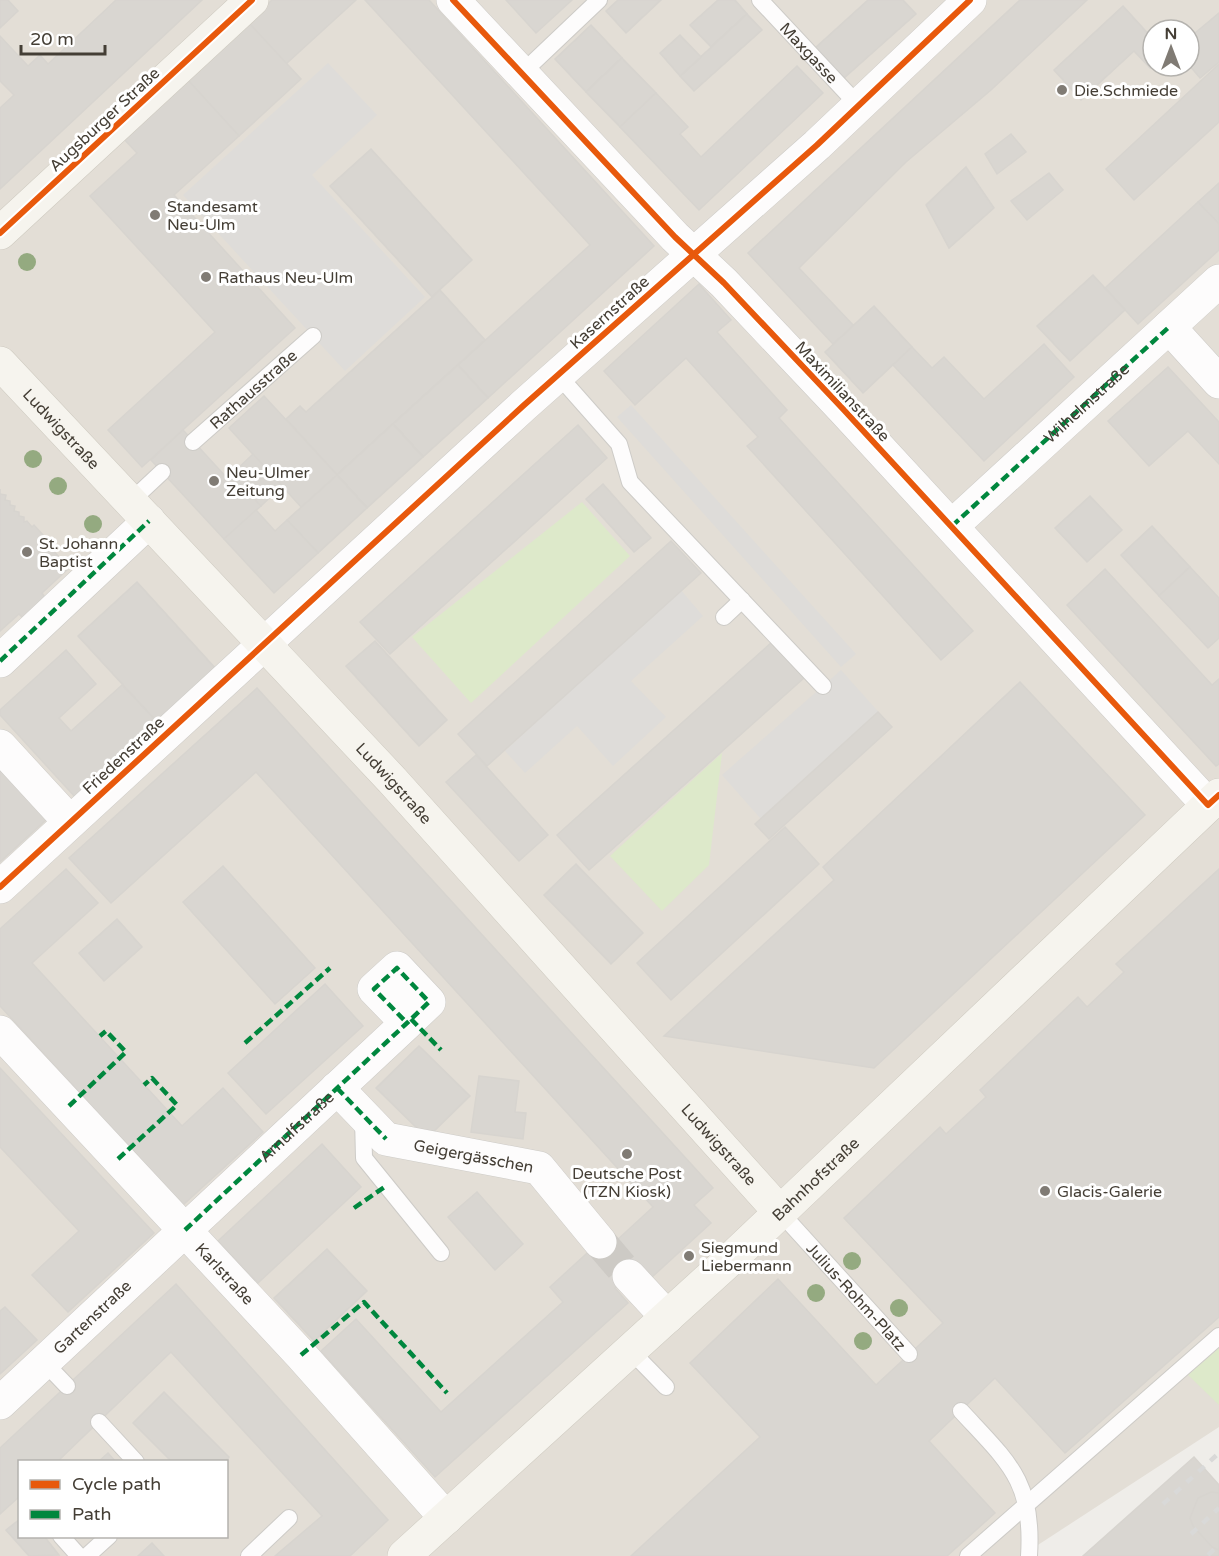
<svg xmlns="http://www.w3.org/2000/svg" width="1219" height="1556" viewBox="0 0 1219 1556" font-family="'Varela Round',sans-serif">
<rect width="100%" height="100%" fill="#efede9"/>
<path fill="#e3ded6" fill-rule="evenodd" d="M0 0H1219V1427L1021 1556H0ZM1153 30H1189V66H1153ZM20 1462H226V1536H20Z"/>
<g fill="#dde9ca">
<polygon points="582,502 630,556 471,703 412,637"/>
<polygon points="722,753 709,865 662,911 610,856"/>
<polygon points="1219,1348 1219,1405 1188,1375"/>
</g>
<g fill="#dedcd9">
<polygon points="328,63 377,115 312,175 425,297 345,371 183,195"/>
<polygon points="631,405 856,654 841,667 617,417"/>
<polygon points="680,589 703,616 631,681 666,717 613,766 577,726 525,773 505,751"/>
<polygon points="841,670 892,727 769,839 768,827 722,775"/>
</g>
<g fill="#d9d6d1" stroke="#d7d4cf" stroke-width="1.5">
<polygon points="0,0 8,0 18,11 0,28"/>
<polygon points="116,0 202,0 0,189 0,108 14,95 0,81 0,36 28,66 40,55 48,64"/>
<polygon points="272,0 356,0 286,64 248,22"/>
<polygon points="365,0 429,0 654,246 488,398 458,365 590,245"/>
<polygon points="506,0 572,0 536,33"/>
<polygon points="618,0 661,0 626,33 606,11"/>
<polygon points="718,0 735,0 747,14 711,47 690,25"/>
<polygon points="868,0 903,0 916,14 843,79 815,48"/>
<polygon points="1020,0 1087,0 991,90 906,162 799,268 854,326 833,344 748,253"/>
<polygon points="1123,6 1153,39 1153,65 1150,68 1134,51 1081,100 1054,70"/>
<polygon points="1219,13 1219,62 1200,78 1189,65 1189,38"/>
<polygon points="747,14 762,30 694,91 680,76"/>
<polygon points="248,22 301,79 239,136 186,78"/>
<polygon points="591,25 622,58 586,92 555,59"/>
<polygon points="680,35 701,57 680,76 660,53"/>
<polygon points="622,58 656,93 620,127 586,92"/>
<polygon points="1219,64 1219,122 1134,200 1106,169"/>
<polygon points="797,66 823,93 699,210 620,127 656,93 688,127 680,134 701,157"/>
<polygon points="186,78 239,136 174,195 295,328 142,467 108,430 215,332 90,196 137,153 122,137"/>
<polygon points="1011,134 1026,152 997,174 985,154"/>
<polygon points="371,149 472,260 432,297 330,186"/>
<polygon points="966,167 994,208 949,248 926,205"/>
<polygon points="1049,173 1063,190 1027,220 1011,201"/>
<polygon points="1219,183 1219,224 1198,202"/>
<polygon points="1198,202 1219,224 1219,250 1138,324 1105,288"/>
<polygon points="1093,275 1125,310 1070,361 1037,326"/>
<polygon points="699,284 731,320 717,332 787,410 779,418 973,631 941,660 747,446 758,437 686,358 635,405 604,371"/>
<polygon points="440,290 485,340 337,475 286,419 300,406 306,412"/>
<polygon points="874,306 912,347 863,393 825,352"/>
<polygon points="1044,344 1074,377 984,461 893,365 912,347 932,368 944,357 984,399"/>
<polygon points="458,365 488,398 423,457 393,424"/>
<polygon points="1168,367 1219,422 1219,464 1188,431 1149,466 1108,421"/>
<polygon points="264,396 337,475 302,508 229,428"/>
<polygon points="393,424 423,457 367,508 337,475"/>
<polygon points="578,425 607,458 390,654 360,622"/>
<polygon points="183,430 227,478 232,474 261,506 224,539 151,460"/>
<polygon points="253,454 282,486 261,506 232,474"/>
<polygon points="337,475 367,508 318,553 287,520"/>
<polygon points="603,484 651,538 634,552 586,499"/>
<polygon points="0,489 0,494 6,495 5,500 10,501 10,505 15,506 14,511 19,512 19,516 24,517 24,522 27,521 32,527 34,525 43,535 41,537 69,568 42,593 48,602 26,621 19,614 0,631"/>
<polygon points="1090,496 1122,530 1087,562 1055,528"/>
<polygon points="256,510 275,531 287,520 318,553 274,593 224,539"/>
<polygon points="1152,526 1190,567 1159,596 1121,555"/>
<polygon points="671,541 701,573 487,766 458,734"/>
<polygon points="1190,567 1219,598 1219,638 1208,648 1159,596"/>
<polygon points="1105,569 1212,685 1219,679 1219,764 1216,766 1067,605"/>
<polygon points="137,582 217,670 158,723 78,636"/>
<polygon points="375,641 447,720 419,746 346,666"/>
<polygon points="772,642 804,678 589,870 557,835"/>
<polygon points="66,650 96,684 59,718 71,731 122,685 158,723 76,798 0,715 0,710"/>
<polygon points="1020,682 1145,815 874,1068 664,1036 834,880 823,867"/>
<polygon points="257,688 713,1188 694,1205 711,1223 651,1278 640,1265 615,1288 628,1303 435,1477 321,1351 356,1319 441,1412 563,1302 550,1287 609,1233 616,1241 653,1207 256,772 111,903 69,858"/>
<polygon points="878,712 892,727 769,839 755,824"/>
<polygon points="476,755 548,835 519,861 446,782"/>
<polygon points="0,767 47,819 0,862"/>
<polygon points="785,827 819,864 671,1000 637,963"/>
<polygon points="576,864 643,933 611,964 544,895"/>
<polygon points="223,866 315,968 275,1004 183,902"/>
<polygon points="66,869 98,903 32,963 182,1126 223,1088 263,1132 183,1205 0,1006 0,929"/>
<polygon points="1219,869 1219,1317 1065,1453 995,1378 929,1441 995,1513 947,1556 631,1556 760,1437 690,1363 778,1279 876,1385 943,1323 844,1218 940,1127 946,1134 986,1097 980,1090 1078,997 1087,1007 1124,972 1116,964"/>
<polygon points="117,919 142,947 104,981 79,953"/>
<polygon points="325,984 363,1026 266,1114 228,1073"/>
<polygon points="419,1046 470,1096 427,1138 376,1088"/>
<polygon points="0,1068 154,1233 68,1312 32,1275 79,1231 0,1147"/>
<polygon points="479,1076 519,1081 515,1112 526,1113 523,1139 471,1132"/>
<polygon points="322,1144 361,1187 258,1283 218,1241"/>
<polygon points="477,1192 523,1244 495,1270 448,1217"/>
<polygon points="327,1249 367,1291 314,1341 274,1298"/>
<polygon points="176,1284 388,1520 350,1556 275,1556 322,1516 171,1352 57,1462 20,1462 20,1496 0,1514 0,1448"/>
<polygon points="5,1307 37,1340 0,1374 0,1311"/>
<polygon points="164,1392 229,1457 225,1462 172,1462 133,1423"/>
<polygon points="108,1453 116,1462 98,1462"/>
<polygon points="1194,1457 1219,1485 1219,1556 1083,1556"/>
<polygon points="1211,1492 1219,1493 1219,1550 1212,1547 1193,1526 1190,1518 1198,1498"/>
<polygon points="20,1519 20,1536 44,1536 59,1555 29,1556 6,1530"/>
<polygon points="152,1543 164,1556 138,1556"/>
</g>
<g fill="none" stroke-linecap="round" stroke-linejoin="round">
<polyline stroke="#cdcac5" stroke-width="33" stroke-dasharray="33 16" stroke-linecap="butt" points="600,1242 629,1276"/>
<defs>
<g id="lane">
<path id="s1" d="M760 0 859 106"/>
<polyline points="521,74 599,0"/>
<polyline points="558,375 619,444 630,482 823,686"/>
<path id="s2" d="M193 442 313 336"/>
<polyline points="131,501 162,472"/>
<polyline points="724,617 742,600"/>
<polyline points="363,1118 364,1158 441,1253"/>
<path id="s3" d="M780 1212 909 1354"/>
<polyline points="631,1351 666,1387"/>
<polyline points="44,1362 67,1386"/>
<path d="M961 1411C1008 1462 1034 1481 1029 1556"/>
<polyline points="99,1422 136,1462"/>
<polyline points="61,1536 79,1556"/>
<polyline points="87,1556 109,1536"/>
<polyline points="249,1556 289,1518"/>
<polyline points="968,1556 1219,1336"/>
</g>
<g id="street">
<polyline points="453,0 675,237 724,283 843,409 1208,805"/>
<polyline points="1169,327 1219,382"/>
<path id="s4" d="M952 526 1219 281"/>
<polyline points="0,661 149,521"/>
<polyline points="0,746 70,822"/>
<polyline points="0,887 523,406 817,145 970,0"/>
<path id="s5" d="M0 1032 301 1355 446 1518"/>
<path id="s6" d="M337 1088 386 1139 539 1168 600 1242"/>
<polyline points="629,1276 667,1317"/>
<path id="s7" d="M0 1403C135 1276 271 1150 407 1023L429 1002 397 968 374 989 407 1023"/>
</g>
<g id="secondary">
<polyline points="0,233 252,0"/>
<path id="s8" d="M0 363 392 780 780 1212"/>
<path id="s9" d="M404 1556 734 1256 1219 795"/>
</g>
</defs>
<use href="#lane" stroke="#cdcbc7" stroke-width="18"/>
<use href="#street" stroke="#cdcbc7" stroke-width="34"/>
<use href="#secondary" stroke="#cecac0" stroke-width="34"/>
<use href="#lane" stroke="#fdfcfc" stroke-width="16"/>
<use href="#street" stroke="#fdfcfc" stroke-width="33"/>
<use href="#secondary" stroke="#f6f4ee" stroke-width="33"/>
<g stroke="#d9d9d8" stroke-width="4.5" stroke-dasharray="8 8" stroke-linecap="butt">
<polyline points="1163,1504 1219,1453"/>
<polyline points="1191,1534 1219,1508"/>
<polyline points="1208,1555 1219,1545"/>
</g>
<g stroke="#00873e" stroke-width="4.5" stroke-dasharray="9 4.5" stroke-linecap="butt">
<polyline points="952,526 1169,327"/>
<polyline points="0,661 149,521"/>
<polyline points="411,1019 441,1050"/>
<polyline points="245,1043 330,968"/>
<polyline points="337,1088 386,1139"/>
<polyline points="69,1106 126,1052 106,1031 100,1036"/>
<polyline points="118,1159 177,1105 152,1078 144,1085"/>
<polyline points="354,1208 386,1186"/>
<path id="s10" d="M185 1230 407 1023 429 1002 397 968 374 989 407 1023"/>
<polyline points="301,1355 364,1302 447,1393"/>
</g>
<defs>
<g id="cycleway">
<polyline points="453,0 675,237 724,283 843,409 1208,805 1219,795"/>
<polyline points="0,233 252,0"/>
<polyline points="0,887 523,406 817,145 970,0"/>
</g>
</defs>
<use href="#cycleway" stroke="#fff" stroke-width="10"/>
<use href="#cycleway" stroke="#e8590c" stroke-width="6"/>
</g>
<g fill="#94aa80">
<circle cx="27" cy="262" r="9"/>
<circle cx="33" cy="459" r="9"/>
<circle cx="58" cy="486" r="9"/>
<circle cx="93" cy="524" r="9"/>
<circle cx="852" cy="1261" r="9"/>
<circle cx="816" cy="1293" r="9"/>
<circle cx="899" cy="1308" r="9"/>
<circle cx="863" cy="1341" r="9"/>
</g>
<g fill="#807b74" stroke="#fff" stroke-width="2">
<circle cx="1062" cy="90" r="6"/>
<circle cx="155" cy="215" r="6"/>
<circle cx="206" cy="277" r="6"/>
<circle cx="214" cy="481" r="6"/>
<circle cx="27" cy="552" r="6"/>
<circle cx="627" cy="1154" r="6"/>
<circle cx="1045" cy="1191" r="6"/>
<circle cx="689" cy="1256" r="6"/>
</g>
<g text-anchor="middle" stroke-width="6" stroke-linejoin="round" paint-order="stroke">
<g font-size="16" fill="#443e35" stroke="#fff">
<text dy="6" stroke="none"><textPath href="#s1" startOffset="72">Maxgasse</textPath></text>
<text transform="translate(104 119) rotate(-43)" y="6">Augsburger Straße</text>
<text transform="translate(609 312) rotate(-42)" y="6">Kasernstraße</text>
<text dy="6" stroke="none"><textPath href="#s2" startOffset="80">Rathausstraße</textPath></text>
<text transform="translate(843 391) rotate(47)" y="6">Maximilianstraße</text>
<text dy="6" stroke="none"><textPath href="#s4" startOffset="182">Wilhelmstraße</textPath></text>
<text dy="6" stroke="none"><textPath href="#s8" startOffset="90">Ludwigstraße</textPath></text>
<text transform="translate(123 755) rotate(-43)" y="6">Friedenstraße</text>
<text dy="6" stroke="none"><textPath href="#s8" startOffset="576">Ludwigstraße</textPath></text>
<text dy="6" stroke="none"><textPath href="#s10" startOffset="152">Arnulfstraße</textPath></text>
<text dy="6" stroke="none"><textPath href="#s8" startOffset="1062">Ludwigstraße</textPath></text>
<text dy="6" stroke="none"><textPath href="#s6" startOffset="160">Geigergässchen</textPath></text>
<text dy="6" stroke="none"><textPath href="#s9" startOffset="558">Bahnhofstraße</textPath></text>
<text dy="6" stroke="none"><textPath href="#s5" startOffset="330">Karlstraße</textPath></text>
<text dy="6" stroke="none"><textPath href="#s3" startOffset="114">Julius-Rohm-Platz</textPath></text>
<text dy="6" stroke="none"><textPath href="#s7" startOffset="126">Gartenstraße</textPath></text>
</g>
<g font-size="16" fill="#443e35" stroke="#fff" text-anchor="start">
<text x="1074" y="96">Die.Schmiede</text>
<text x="167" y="212">Standesamt<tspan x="167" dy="18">Neu-Ulm</tspan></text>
<text x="218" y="283">Rathaus Neu-Ulm</text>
<text x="226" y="478">Neu-Ulmer<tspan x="226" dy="18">Zeitung</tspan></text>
<text x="39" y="549">St. Johann<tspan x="39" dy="18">Baptist</tspan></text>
<text x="627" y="1179" text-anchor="middle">Deutsche Post<tspan x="627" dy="18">(TZN Kiosk)</tspan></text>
<text x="1057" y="1197">Glacis-Galerie</text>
<text x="701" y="1253">Siegmund<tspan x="701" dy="18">Liebermann</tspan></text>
</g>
</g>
<rect x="18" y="1460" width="210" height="78" fill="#ffffff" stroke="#b4b2ae" stroke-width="1.5"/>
<rect x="30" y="1480" width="30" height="9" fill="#e8590c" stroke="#b4b2ae" stroke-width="1.5"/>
<text x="72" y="1490" font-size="18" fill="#443e35">Cycle path</text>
<rect x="30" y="1510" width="30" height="9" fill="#00873e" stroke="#b4b2ae" stroke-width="1.5"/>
<text x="72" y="1520" font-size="18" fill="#443e35">Path</text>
<g transform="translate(1171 48)"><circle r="28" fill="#ffffff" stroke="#b4b2ae" stroke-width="1.5"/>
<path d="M0-4.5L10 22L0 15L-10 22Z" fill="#807b74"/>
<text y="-9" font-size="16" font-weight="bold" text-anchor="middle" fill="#443e35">N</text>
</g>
<path d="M21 45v9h84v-9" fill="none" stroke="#443e35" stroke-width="3"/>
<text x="30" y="45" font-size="18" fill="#443e35" stroke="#ffffff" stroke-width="4.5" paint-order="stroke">20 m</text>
</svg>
